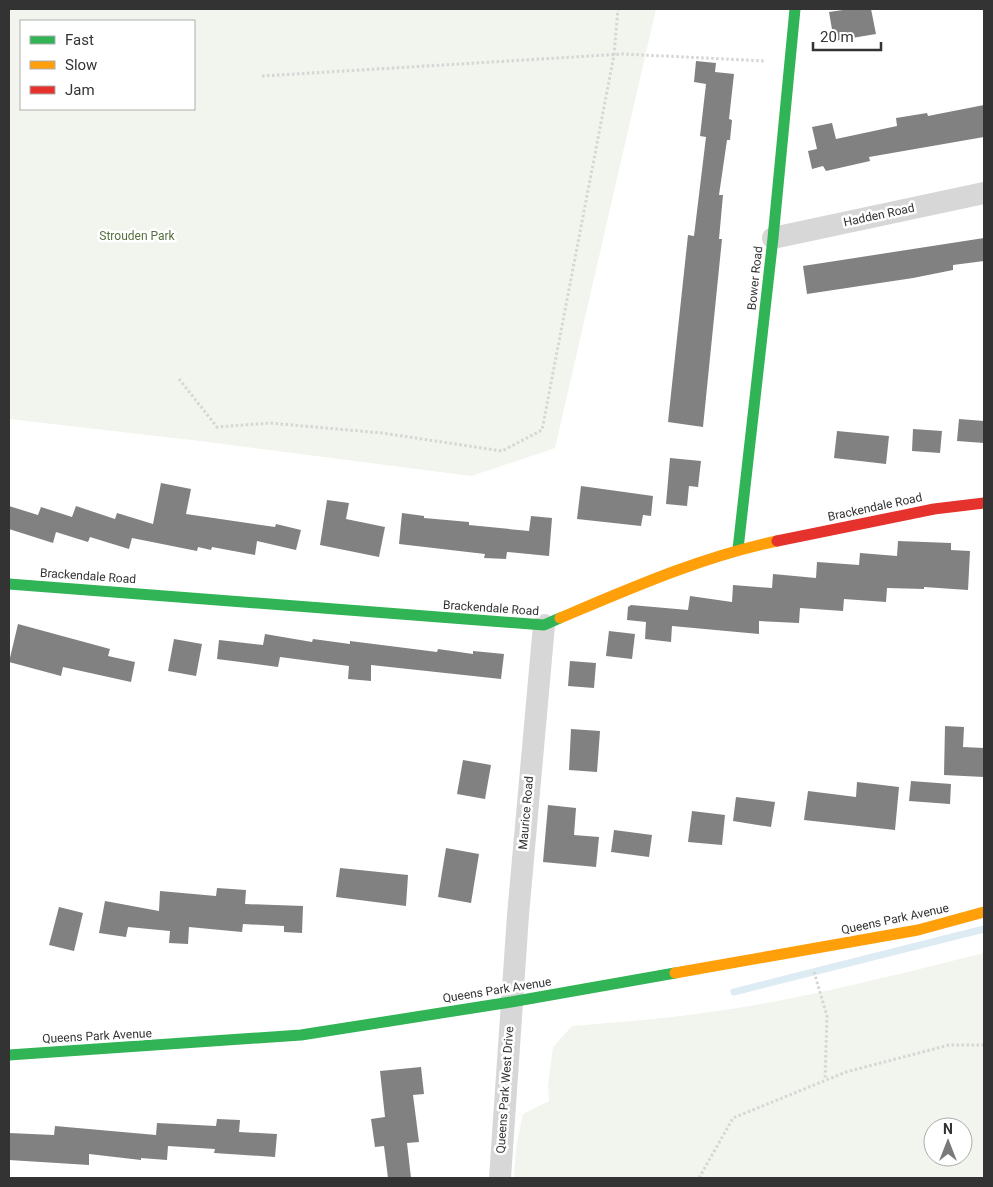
<svg xmlns="http://www.w3.org/2000/svg" width="993" height="1187" viewBox="0 0 993 1187" font-family="Roboto,sans-serif">
<rect width="100%" height="100%" fill="#fff"/>
<g fill="#f1f5ed" fill-rule="evenodd">
<path d="M9 9H656L555 448 471 476 200 441 9 419ZM21 21H194V109H21Z"/>
<path d="M984 953V1178H514L516 1147 523 1114 549 1101 548 1086 553 1047 572 1026C623 1022 673 1018 724 1010 812 997 898 974 984 953ZM933 1127H963V1157H933Z"/>
</g>
<g fill="none" stroke-linecap="round" stroke-linejoin="round">
<polyline stroke="#ddebf3" stroke-width="7" points="734,992 984,929"/>
</g>
<g fill="#818181">
<polygon points="850,9 871,9 876,34 834,41 829,12"/>
<polygon points="696,61 716,63 715,72 734,74 729,119 732,120 730,140 727,140 719,195 723,195 719,239 722,239 703,427 668,422 688,235 694,236 706,137 700,136 706,84 694,82"/>
<polygon points="984,105 984,137 869,157 870,161 826,171 823,166 812,169 808,151 817,149 812,127 832,123 836,139 897,126 896,118 927,113 928,116"/>
<polygon points="984,238 984,261 953,265 953,270 913,278 807,294 803,266"/>
<polygon points="959,419 984,421 984,443 957,441"/>
<polygon points="913,429 942,431 940,453 912,451"/>
<polygon points="837,431 889,436 886,464 834,458"/>
<polygon points="670,458 701,461 698,487 689,486 687,506 666,504"/>
<polygon points="161,483 191,489 186,514 275,527 276,524 301,530 296,550 257,541 255,555 212,547 211,550 198,547 197,551 132,538 129,549 90,537 88,542 56,532 53,543 9,529 9,506 38,515 41,507 72,517 76,506 115,519 117,513 153,524"/>
<polygon points="581,486 653,496 651,516 643,515 641,526 577,519"/>
<polygon points="327,500 349,503 346,519 385,527 379,557 320,545"/>
<polygon points="402,513 424,516 424,518 469,522 469,525 529,531 531,516 552,518 549,556 507,552 506,559 484,558 485,554 399,544"/>
<polygon points="898,541 951,543 951,550 970,551 968,590 924,587 924,589 887,588 886,602 844,599 843,611 800,608 799,623 759,621 759,634 672,626 671,642 645,639 646,622 627,620 628,607 631,605 688,610 690,596 732,602 733,585 772,588 773,574 816,578 817,562 859,565 860,553 897,556"/>
<polygon points="18,624 110,649 108,656 135,662 131,682 63,667 61,676 9,662"/>
<polygon points="609,631 635,634 632,659 606,656"/>
<polygon points="265,634 312,642 313,639 350,644 350,641 437,652 438,649 473,654 473,651 504,654 501,679 371,665 371,681 348,679 349,666 280,657 278,667 217,659 219,640 263,645"/>
<polygon points="174,639 202,644 196,676 168,671"/>
<polygon points="570,661 596,663 594,688 568,686"/>
<polygon points="945,726 964,727 963,747 984,748 984,777 944,775"/>
<polygon points="571,729 600,731 597,772 569,770"/>
<polygon points="463,760 491,765 485,799 457,794"/>
<polygon points="911,781 951,784 950,804 909,801"/>
<polygon points="857,782 899,787 895,830 804,820 808,791 856,797"/>
<polygon points="736,797 775,802 771,827 733,821"/>
<polygon points="548,805 576,808 574,835 599,837 596,867 543,862"/>
<polygon points="692,811 725,815 722,845 688,842"/>
<polygon points="614,830 652,835 649,857 611,852"/>
<polygon points="446,848 479,854 471,903 438,897"/>
<polygon points="340,868 408,875 406,906 336,897"/>
<polygon points="217,888 246,890 245,904 303,906 302,933 284,932 284,926 243,924 242,932 189,927 188,944 169,943 170,931 128,927 126,937 99,933 105,901 159,911 160,891 216,896"/>
<polygon points="59,907 83,913 74,951 49,945"/>
<polygon points="421,1067 424,1094 413,1095 419,1142 407,1143 411,1178 388,1178 384,1146 375,1147 371,1119 385,1117 380,1071"/>
<polygon points="217,1119 240,1120 239,1132 277,1134 275,1157 214,1153 215,1149 168,1146 167,1160 141,1158 141,1160 89,1154 89,1165 9,1160 9,1133 54,1135 55,1126 156,1135 157,1123 216,1126"/>
</g>
<g fill="none" stroke-linecap="round" stroke-linejoin="round">
<g stroke="#d6d6d6" stroke-width="3" stroke-dasharray="2.5 2.5" stroke-linecap="butt">
<polyline points="262,76 623,54 766,61"/>
<polyline points="179,379 217,427 270,423 382,433 502,451 542,430 614,55 618,9"/>
<polyline points="814,972 827,1016 825,1080"/>
<polyline points="699,1178 733,1118 846,1072 949,1045 984,1045"/>
</g>
<g stroke="#d7d7d7" stroke-width="22">
<polyline points="773,238 984,193"/>
<polyline points="500,1178 518,915 544,625"/>
</g>
<g stroke="#30b455" stroke-width="11">
<polyline points="738,549 773,238 795,9"/>
<polyline points="9,584 544,625 560,618"/>
<polyline points="9,1055 301,1035 511,1002 675,973"/>
</g>
<g stroke="#ff9f0a" stroke-width="11">
<path d="M560 618C631 588 701 557 777 541"/>
<polyline points="675,973 918,930 984,912"/>
</g>
<polyline stroke="#e5322d" stroke-width="11" points="777,541 934,509 984,503"/>
</g>
<g text-anchor="middle" stroke-width="5" stroke-linejoin="round" paint-order="stroke">
<g font-size="12" fill="#333" stroke="#fff">
<text transform="translate(879 215) rotate(-12)" y="4">Hadden Road</text>
<text transform="translate(755 278) rotate(-84)" y="4">Bower Road</text>
<text transform="translate(875 507) rotate(-12)" y="4">Brackendale Road</text>
<text transform="translate(88 576) rotate(4)" y="4">Brackendale Road</text>
<text transform="translate(491 608) rotate(4)" y="4">Brackendale Road</text>
<text transform="translate(526 813) rotate(-85)" y="4">Maurice Road</text>
<text transform="translate(895 919) rotate(-12)" y="4">Queens Park Avenue</text>
<text transform="translate(497 990) rotate(-9)" y="4">Queens Park Avenue</text>
<text transform="translate(97 1036) rotate(-3)" y="4">Queens Park Avenue</text>
<text transform="translate(505 1090) rotate(-86)" y="4">Queens Park West Drive</text>
</g>
<g font-size="12" fill="#56703f" stroke="#fff">
<text x="137" y="240">Strouden Park</text>
</g>
</g>
<rect width="993" height="1187" fill="none" stroke="#333333" stroke-width="20"/>
<rect x="20" y="20" width="175" height="90" fill="#ffffff" stroke="#adadad"/>
<rect x="30" y="36" width="25" height="8" fill="#30b455" stroke="#adadad"/>
<text x="65" y="45" font-size="15" fill="#333333">Fast</text>
<rect x="30" y="61" width="25" height="8" fill="#ff9f0a" stroke="#adadad"/>
<text x="65" y="70" font-size="15" fill="#333333">Slow</text>
<rect x="30" y="86" width="25" height="8" fill="#e5322d" stroke="#adadad"/>
<text x="65" y="95" font-size="15" fill="#333333">Jam</text>
<g transform="translate(948 1142)"><circle r="24" fill="#ffffff" stroke="#adadad"/>
<path d="M0-4L9 19L0 12L-9 19Z" fill="#7a7a7a"/>
<text y="-8" font-size="14" font-weight="bold" text-anchor="middle" fill="#333333">N</text>
</g>
<path d="M813 42v8h68v-8" fill="none" stroke="#333333" stroke-width="2.5"/>
<text x="820" y="42" font-size="15" fill="#333333" stroke="#ffffff" stroke-width="4" paint-order="stroke">20 m</text>
</svg>
